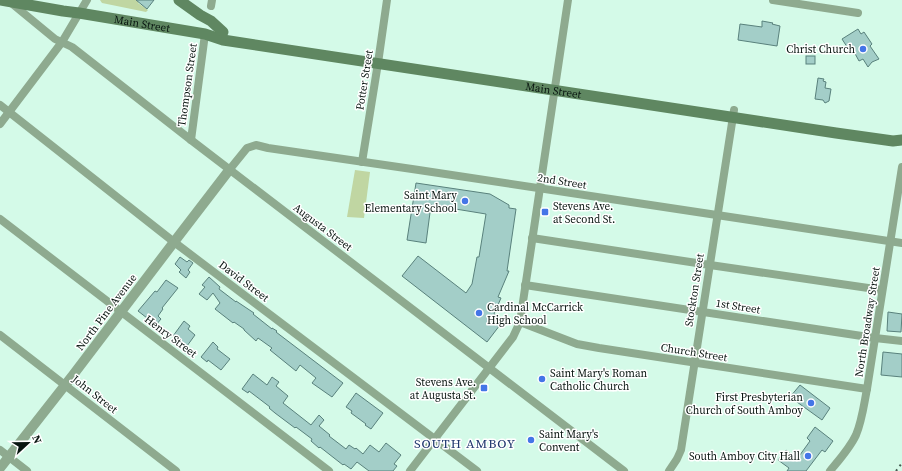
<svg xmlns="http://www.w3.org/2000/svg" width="902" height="471" viewBox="0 0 902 471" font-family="'Source Serif 4',serif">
<rect width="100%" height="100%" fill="#d4fae8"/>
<g fill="#c0d6a2">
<polygon points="100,0 140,0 138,3 148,10 146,12 102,3"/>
<polygon points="355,170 370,172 364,218 347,217"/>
</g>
<g fill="#a3cec8" stroke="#59817c">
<polygon points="136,0 154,0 147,9"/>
<polygon points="762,21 773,23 772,24 780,26 777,46 738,40 740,24 762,27"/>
<polygon points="858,29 861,34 864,32 872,44 870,46 879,59 872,62 868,67 863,59 859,61 852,48 849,50 842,39"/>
<rect x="806" y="56" width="9" height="8"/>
<polygon points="818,78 824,79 823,81 826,82 825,88 831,89 829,101 825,103 823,100 815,99"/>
<polygon points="416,183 490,194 509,205 509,208 516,209 507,271 509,271 498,297 501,298 494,314 503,321 487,342 402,276 418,256 466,293 472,284 477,257 479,257 486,214 431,205 426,243 407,240"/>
<polygon points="180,257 187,262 189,260 193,263 188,270 190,272 186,278 179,272 181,270 175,264"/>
<polygon points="209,277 220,287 219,289 236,302 236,301 254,313 253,314 272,329 272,328 277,331 276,332 343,383 332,397 312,383 316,378 300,365 296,371 270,350 272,348 258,338 256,341 244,330 244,329 234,322 233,323 215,309 220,303 213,293 207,300 199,294 205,287 202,285"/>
<polygon points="166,280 178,288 162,308 163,309 158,316 161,319 156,325 138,311 155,291 157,292"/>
<polygon points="888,312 902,314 901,332 887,331"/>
<polygon points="184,321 190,326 188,329 195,335 187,346 173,336"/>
<polygon points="213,342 218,347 217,349 230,359 221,370 208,360 207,362 201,357"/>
<polygon points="883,352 902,354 902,377 881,375"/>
<polygon points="253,374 267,385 272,377 279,382 276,386 288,396 283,403 311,425 319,415 324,420 319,426 330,435 329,436 346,449 349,445 355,449 356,448 363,454 370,445 379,452 386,443 401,455 394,464 397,466 393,471 369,471 357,462 351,469 344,464 343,465 320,447 319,448 311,441 312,439 296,427 295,428 275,413 269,408 270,407 249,391 248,393 242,389"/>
<polygon points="800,385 830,408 822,420 790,397"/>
<polygon points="356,393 383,413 371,429 365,425 366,424 351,413 352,411 346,407"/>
<polygon points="815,427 833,441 825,452 822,450 806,471 787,471 789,468 778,460 786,450 797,459 810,441 807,438"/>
</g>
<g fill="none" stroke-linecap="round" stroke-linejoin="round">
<g stroke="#8eaa8f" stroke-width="8">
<polyline points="773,0 858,13"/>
<polyline points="10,2 55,39 72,47 191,140 624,471"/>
<polyline points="211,6 212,0"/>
<polyline points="0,105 174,242 477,471"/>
<polyline points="0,124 62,42 87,0"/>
<polyline points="191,140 205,34"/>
<polyline points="362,162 378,63 387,0"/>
<polyline points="230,169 247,148 256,145 268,148 412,169 902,243"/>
<polyline points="0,219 329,471"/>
<polyline points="532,238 710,265 882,290"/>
<polyline points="525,285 875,338 902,341"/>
<polyline points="520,322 577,344 599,348 867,389"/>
<polyline points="0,335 176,471"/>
<polyline points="0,450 27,471"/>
<polyline points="410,471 513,337 520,322 568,0"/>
<polyline points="669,471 677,459 681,450 734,110"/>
<path d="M830 471C839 460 850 448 856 435 862 421 864 404 867 389L902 167"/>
</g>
<polyline stroke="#8eaa8f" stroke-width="10" points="0,468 73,375 174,242 230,169"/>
<g stroke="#5f8761" stroke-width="11">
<path id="s1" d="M1 0 63 11 79 13 205 34 223 40 836 133 893 141 902 140"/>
<polyline points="179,0 200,15 211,21 223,32"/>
</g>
<polyline stroke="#465a51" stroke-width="2" stroke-dasharray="2 4" stroke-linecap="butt" points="896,471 902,463"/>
</g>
<g fill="#4475e7" stroke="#fff" stroke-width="1.5">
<circle cx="863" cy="49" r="4"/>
<circle cx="465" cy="201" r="4"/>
<rect x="541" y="208" width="8" height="8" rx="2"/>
<circle cx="479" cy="313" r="4"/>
<circle cx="542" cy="379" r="4"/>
<rect x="480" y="384" width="8" height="8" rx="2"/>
<circle cx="811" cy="403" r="4"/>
<circle cx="531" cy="440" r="4"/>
<circle cx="808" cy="456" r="4"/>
</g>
<g text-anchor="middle" stroke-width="3" stroke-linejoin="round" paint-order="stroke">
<g font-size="11" fill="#081510" stroke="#fff">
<text dy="4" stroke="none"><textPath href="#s1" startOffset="143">Main Street</textPath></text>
<text transform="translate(364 80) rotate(-81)" y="4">Potter Street</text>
<text transform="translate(187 85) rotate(-82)" y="4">Thompson Street</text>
<text dy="4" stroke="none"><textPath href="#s1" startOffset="560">Main Street</textPath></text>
<text transform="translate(562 181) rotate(9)" y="4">2nd Street</text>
<text transform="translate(323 227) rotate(37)" y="4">Augusta Street</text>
<text transform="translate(244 281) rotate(37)" y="4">David Street</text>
<text transform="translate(694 290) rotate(-81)" y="4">Stockton Street</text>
<text transform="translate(738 306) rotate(9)" y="4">1st Street</text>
<text transform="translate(106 312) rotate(-53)" y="4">North Pine Avenue</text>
<text transform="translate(867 322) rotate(-81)" y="4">North Broadway Street</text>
<text transform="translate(171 336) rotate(37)" y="4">Henry Street</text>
<text transform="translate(694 352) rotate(9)" y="4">Church Street</text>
<text transform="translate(95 394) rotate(38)" y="4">John Street</text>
</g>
<g font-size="11" fill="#081510" stroke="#fff" text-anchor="end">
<text x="855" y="53">Christ Church</text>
<text x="457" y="199">Saint Mary<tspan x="457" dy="13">Elementary School</tspan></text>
<text x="553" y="210" text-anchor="start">Stevens Ave.<tspan x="553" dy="13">at Second St.</tspan></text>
<text x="487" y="311" text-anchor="start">Cardinal McCarrick<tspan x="487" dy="13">High School</tspan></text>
<text x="550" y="377" text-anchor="start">Saint Mary's Roman<tspan x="550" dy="13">Catholic Church</tspan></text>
<text x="476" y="386">Stevens Ave.<tspan x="476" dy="13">at Augusta St.</tspan></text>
<text x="803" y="401">First Presbyterian<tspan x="803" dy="13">Church of South Amboy</tspan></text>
<text x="539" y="438" text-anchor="start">Saint Mary's<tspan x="539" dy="13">Convent</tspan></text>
<text x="800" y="460">South Amboy City Hall</text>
</g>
<g font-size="13" letter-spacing="1" fill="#1d356c" stroke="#fff">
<text x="465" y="448">SOUTH AMBOY</text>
</g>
</g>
<g transform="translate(28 443) rotate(68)" stroke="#ffffff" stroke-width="3" paint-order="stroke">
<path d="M0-3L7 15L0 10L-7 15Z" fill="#081510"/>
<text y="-6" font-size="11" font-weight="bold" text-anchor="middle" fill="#081510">N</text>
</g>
</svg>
